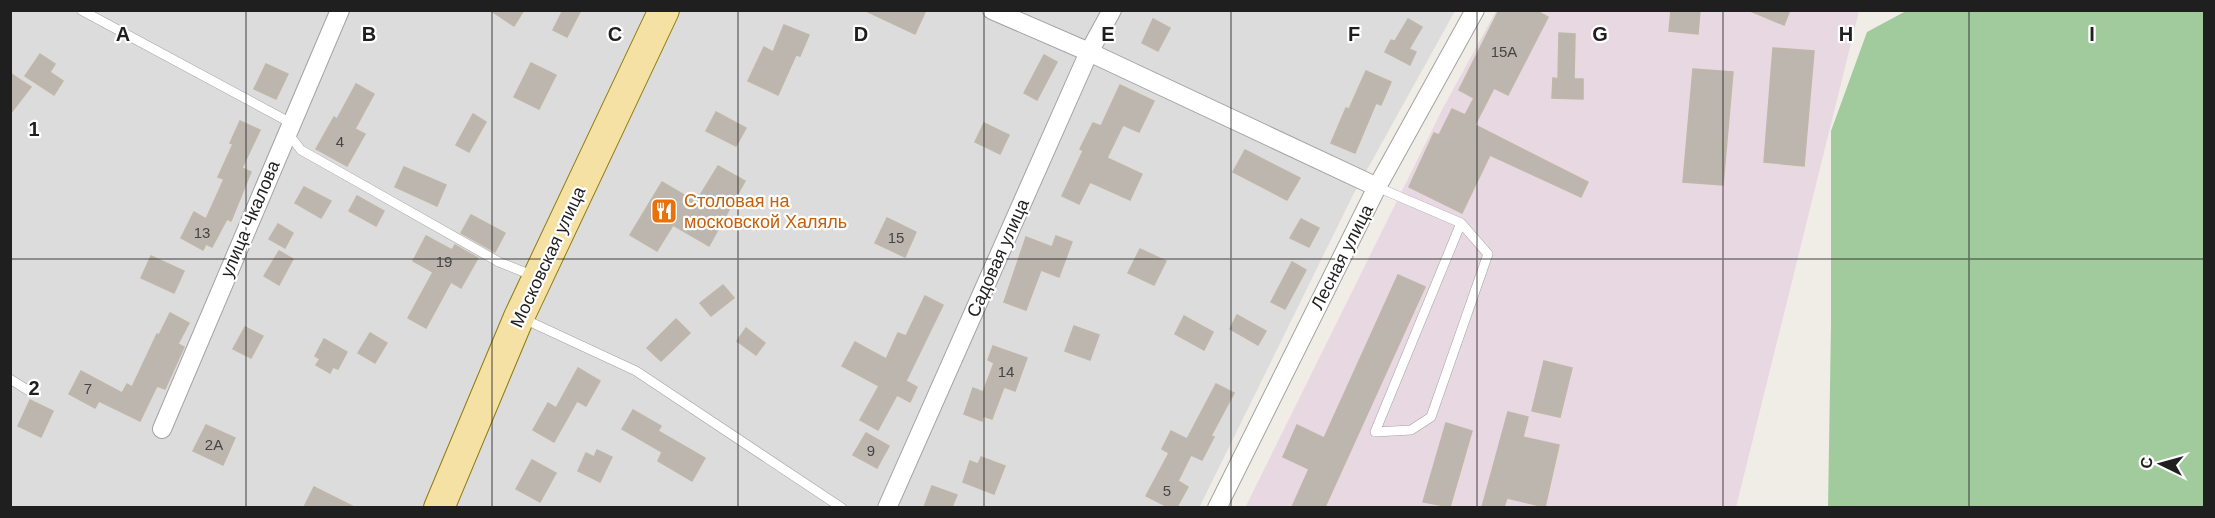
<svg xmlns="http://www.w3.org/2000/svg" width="2215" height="518" viewBox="0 0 2215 518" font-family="Arial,sans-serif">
<rect width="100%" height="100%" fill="#efede6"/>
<polygon fill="#dddcdc" points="10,11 1455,11 1353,195 1199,508 11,507"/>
<polygon fill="#e7d8e2" points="1496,11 1859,11 1736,507 1245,508 1443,108"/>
<polygon fill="#a2cb9d" points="1906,11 2204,11 2204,507 1828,507 1831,325 1831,131 1867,32"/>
<g fill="#bcb6af" stroke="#c0b7a9" stroke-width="1.5">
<polygon points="490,10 524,10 514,26"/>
<polygon points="563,10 581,10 567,37 553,30"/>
<polygon points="864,10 926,10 915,34"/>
<polygon points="1499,10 1535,10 1548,17 1508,95 1494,88 1475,125 1588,182 1581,197 1490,155 1462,213 1409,187 1434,133 1439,135 1452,109 1465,115 1474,98 1459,90"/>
<polygon points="1671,10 1700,10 1698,34 1669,31"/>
<polygon points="1748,10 1790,10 1784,25"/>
<polygon points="1153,19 1170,28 1158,51 1142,43"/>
<polygon points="1408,19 1422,27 1409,49 1416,52 1410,65 1385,52 1391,40 1395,41"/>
<polygon points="784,25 809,35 800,56 796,55 778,95 748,81 764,47 773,52"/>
<polygon points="1559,33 1575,34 1574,79 1583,79 1583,99 1552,98 1553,78 1558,79"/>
<polygon points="1773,48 1814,51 1804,166 1764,162"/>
<polygon points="40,54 55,64 50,72 63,81 54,95 25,76"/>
<polygon points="1044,55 1057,62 1037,100 1024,93"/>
<polygon points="531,63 556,75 539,109 514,97"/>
<polygon points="266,64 288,74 276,99 254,89"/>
<polygon points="1693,69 1733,72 1723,185 1683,182"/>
<polygon points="1366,71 1391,82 1381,105 1376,103 1355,153 1331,143 1346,108 1349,109"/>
<polygon points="10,73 31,87 10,114"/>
<polygon points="356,84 374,94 355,129 365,134 347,166 316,149 334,117 337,119"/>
<polygon points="1120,85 1154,101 1139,132 1123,125 1107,158 1142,174 1130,200 1090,182 1079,204 1062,196 1083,151 1080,149 1093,123 1101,126"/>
<polygon points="716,112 746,128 736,146 706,131"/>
<polygon points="473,114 486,122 469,152 456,145"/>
<polygon points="240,121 260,130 242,168 251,172 231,221 227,219 212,247 206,244 203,250 181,238 194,212 206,219 224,179 218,177 233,144 230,143"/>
<polygon points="984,123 1009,135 1000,154 975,142"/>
<polygon points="1245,150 1300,178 1287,200 1233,172"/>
<polygon points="718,166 745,181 709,246 673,225 657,251 630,235 662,182 696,202"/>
<polygon points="404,167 446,185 437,206 395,187"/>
<polygon points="304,187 331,201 321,218 295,203"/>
<polygon points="357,196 384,211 376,226 349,211"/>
<polygon points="471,215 505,233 495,252 461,233"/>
<polygon points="887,218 916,232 905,257 875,243"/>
<polygon points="1301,219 1319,228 1309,247 1290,238"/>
<polygon points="278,224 293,233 285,248 269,239"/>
<polygon points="426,236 452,250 455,245 478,258 461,288 451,282 426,328 408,318 433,272 413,261"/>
<polygon points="1056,236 1072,242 1059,277 1041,270 1026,310 1004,302 1026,237 1052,247"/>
<polygon points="1140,249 1166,261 1154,285 1128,273"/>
<polygon points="279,251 293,259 279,285 264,276"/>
<polygon points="151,256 184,271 174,293 141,278"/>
<polygon points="1292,262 1306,270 1285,309 1271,302"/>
<polygon points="1398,275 1425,287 1325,507 1292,507 1309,469 1283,457 1297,425 1324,438"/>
<polygon points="723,285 734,298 711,316 700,303"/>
<polygon points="925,296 943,305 906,381 917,387 910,402 897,395 878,430 860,420 879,386 842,366 855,342 886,359 898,333 906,336"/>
<polygon points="170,313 189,323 178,344 184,347 165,389 157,386 140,421 99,401 95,408 69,394 81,371 122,393 127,384 132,387 157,334 159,335"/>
<polygon points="1237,315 1266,331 1258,345 1230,329"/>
<polygon points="1184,316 1213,332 1204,350 1175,334"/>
<polygon points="676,319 690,333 661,361 647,348"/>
<polygon points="1074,326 1099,335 1090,360 1065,351"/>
<polygon points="245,327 263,336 251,358 233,349"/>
<polygon points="746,328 765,343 756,355 737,341"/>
<polygon points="370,333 387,343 375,363 358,353"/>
<polygon points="324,339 347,352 338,369 333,367 330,373 316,365 320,359 315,356"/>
<polygon points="993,346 1027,358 1015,391 1004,387 992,419 983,416 982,421 964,414 973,388 983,392 994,363 988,360"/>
<polygon points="1544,361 1572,368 1560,417 1532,411"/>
<polygon points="578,368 600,381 586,406 577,401 554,442 533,430 548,403 556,408"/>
<polygon points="1216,384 1234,393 1211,436 1214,437 1202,460 1191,455 1178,481 1188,487 1177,507 1168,507 1146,496 1169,453 1162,449 1171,431 1187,439"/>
<polygon points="30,400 53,411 41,437 18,426"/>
<polygon points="633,410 661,426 658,431 705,458 692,481 658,461 662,452 622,429"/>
<polygon points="1508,412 1528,417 1523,437 1559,445 1545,507 1507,498 1504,507 1482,507"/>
<polygon points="1446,423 1472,431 1450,507 1423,502"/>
<polygon points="206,425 235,438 223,465 193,451"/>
<polygon points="866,433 889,446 877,468 853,455"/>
<polygon points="597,450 612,457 600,482 578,471 586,453 594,457"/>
<polygon points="981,457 1005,466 994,494 963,482 970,461 978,464"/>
<polygon points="532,460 556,473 540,502 516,489"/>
<polygon points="932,486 957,495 952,507 924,507"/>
<polygon points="314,487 354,507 304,507"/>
</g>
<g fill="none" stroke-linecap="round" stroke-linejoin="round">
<defs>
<g id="service">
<polyline points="81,10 291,123"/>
<polyline points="287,132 301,150 499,262 534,276"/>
<polyline points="1377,187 1461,223 1375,432 1411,430 1431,417 1488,254 1461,223"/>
<polyline points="524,319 636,371 842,508"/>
<polyline points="10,379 29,391"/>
</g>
<g id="minor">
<polyline points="992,10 1089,52 1377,187"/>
<polyline points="162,429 340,10"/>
<polyline points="887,508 1089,52 1112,10"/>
<polyline points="1217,508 1377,187 1475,10"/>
</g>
<polyline id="primary" points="439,508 519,317 664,10"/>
</defs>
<use href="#service" stroke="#a3a3a3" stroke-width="10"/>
<use href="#minor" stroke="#a3a3a3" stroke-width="20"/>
<use href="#primary" stroke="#8f7c0a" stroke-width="32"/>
<use href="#service" stroke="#fff" stroke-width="9"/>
<use href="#minor" stroke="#fff" stroke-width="18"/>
<use href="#primary" stroke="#f6e1a4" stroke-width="30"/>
</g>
<path fill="none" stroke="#1f1f1f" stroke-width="1.5" stroke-opacity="0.55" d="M246 10V508M492 10V508M738 10V508M984 10V508M1231 10V508M1477 10V508M1723 10V508M1969 10V508M10 259H2204"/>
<defs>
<symbol id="restaurant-square" viewBox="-11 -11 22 22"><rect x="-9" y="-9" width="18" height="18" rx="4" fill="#e8710a" stroke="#fff"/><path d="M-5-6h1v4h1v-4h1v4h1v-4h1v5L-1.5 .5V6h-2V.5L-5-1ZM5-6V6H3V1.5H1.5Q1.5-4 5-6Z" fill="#fff"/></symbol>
</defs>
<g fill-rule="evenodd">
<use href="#restaurant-square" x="649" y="196" width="30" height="30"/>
</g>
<g text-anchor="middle" stroke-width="4.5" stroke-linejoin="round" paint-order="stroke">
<g font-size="15" fill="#464543">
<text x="1504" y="57">15А</text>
<text x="340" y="147">4</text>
<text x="202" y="238">13</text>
<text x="896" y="243">15</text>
<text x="444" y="267">19</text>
<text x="1006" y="377">14</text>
<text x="88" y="394">7</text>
<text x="214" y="450">2А</text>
<text x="871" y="456">9</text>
<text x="1167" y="496">5</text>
</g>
<g font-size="18" fill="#c56008" stroke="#fff" text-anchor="start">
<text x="684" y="207">Столовая на<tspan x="684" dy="21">московской Халяль</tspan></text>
</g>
<g font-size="18" fill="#1f1f1f" stroke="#fff">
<text transform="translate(250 219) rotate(-67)" y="6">улица Чкалова</text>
<text transform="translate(548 257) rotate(-65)" y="6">Московская улица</text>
<text transform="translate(1342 257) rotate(-63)" y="6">Лесная улица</text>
<text transform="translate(998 258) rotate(-66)" y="6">Садовая улица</text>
</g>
</g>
<g font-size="20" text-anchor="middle" font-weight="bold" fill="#1f1f1f" stroke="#fff" stroke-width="4.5" stroke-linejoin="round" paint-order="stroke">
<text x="123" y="41">A</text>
<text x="369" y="41">B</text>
<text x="615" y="41">C</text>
<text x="861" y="41">D</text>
<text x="1108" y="41">E</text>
<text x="1354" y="41">F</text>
<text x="1600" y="41">G</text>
<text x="1846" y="41">H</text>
<text x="2092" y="41">I</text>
<text x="34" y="136">1</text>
<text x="34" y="395">2</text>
</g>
<rect width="2215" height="518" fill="none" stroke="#1f1f1f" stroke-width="24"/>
<g transform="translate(2161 464) rotate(275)" stroke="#ffffff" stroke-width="4.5" paint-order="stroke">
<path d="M0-4.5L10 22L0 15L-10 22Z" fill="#1f1f1f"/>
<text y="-9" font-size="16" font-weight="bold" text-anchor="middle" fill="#1f1f1f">С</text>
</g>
</svg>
